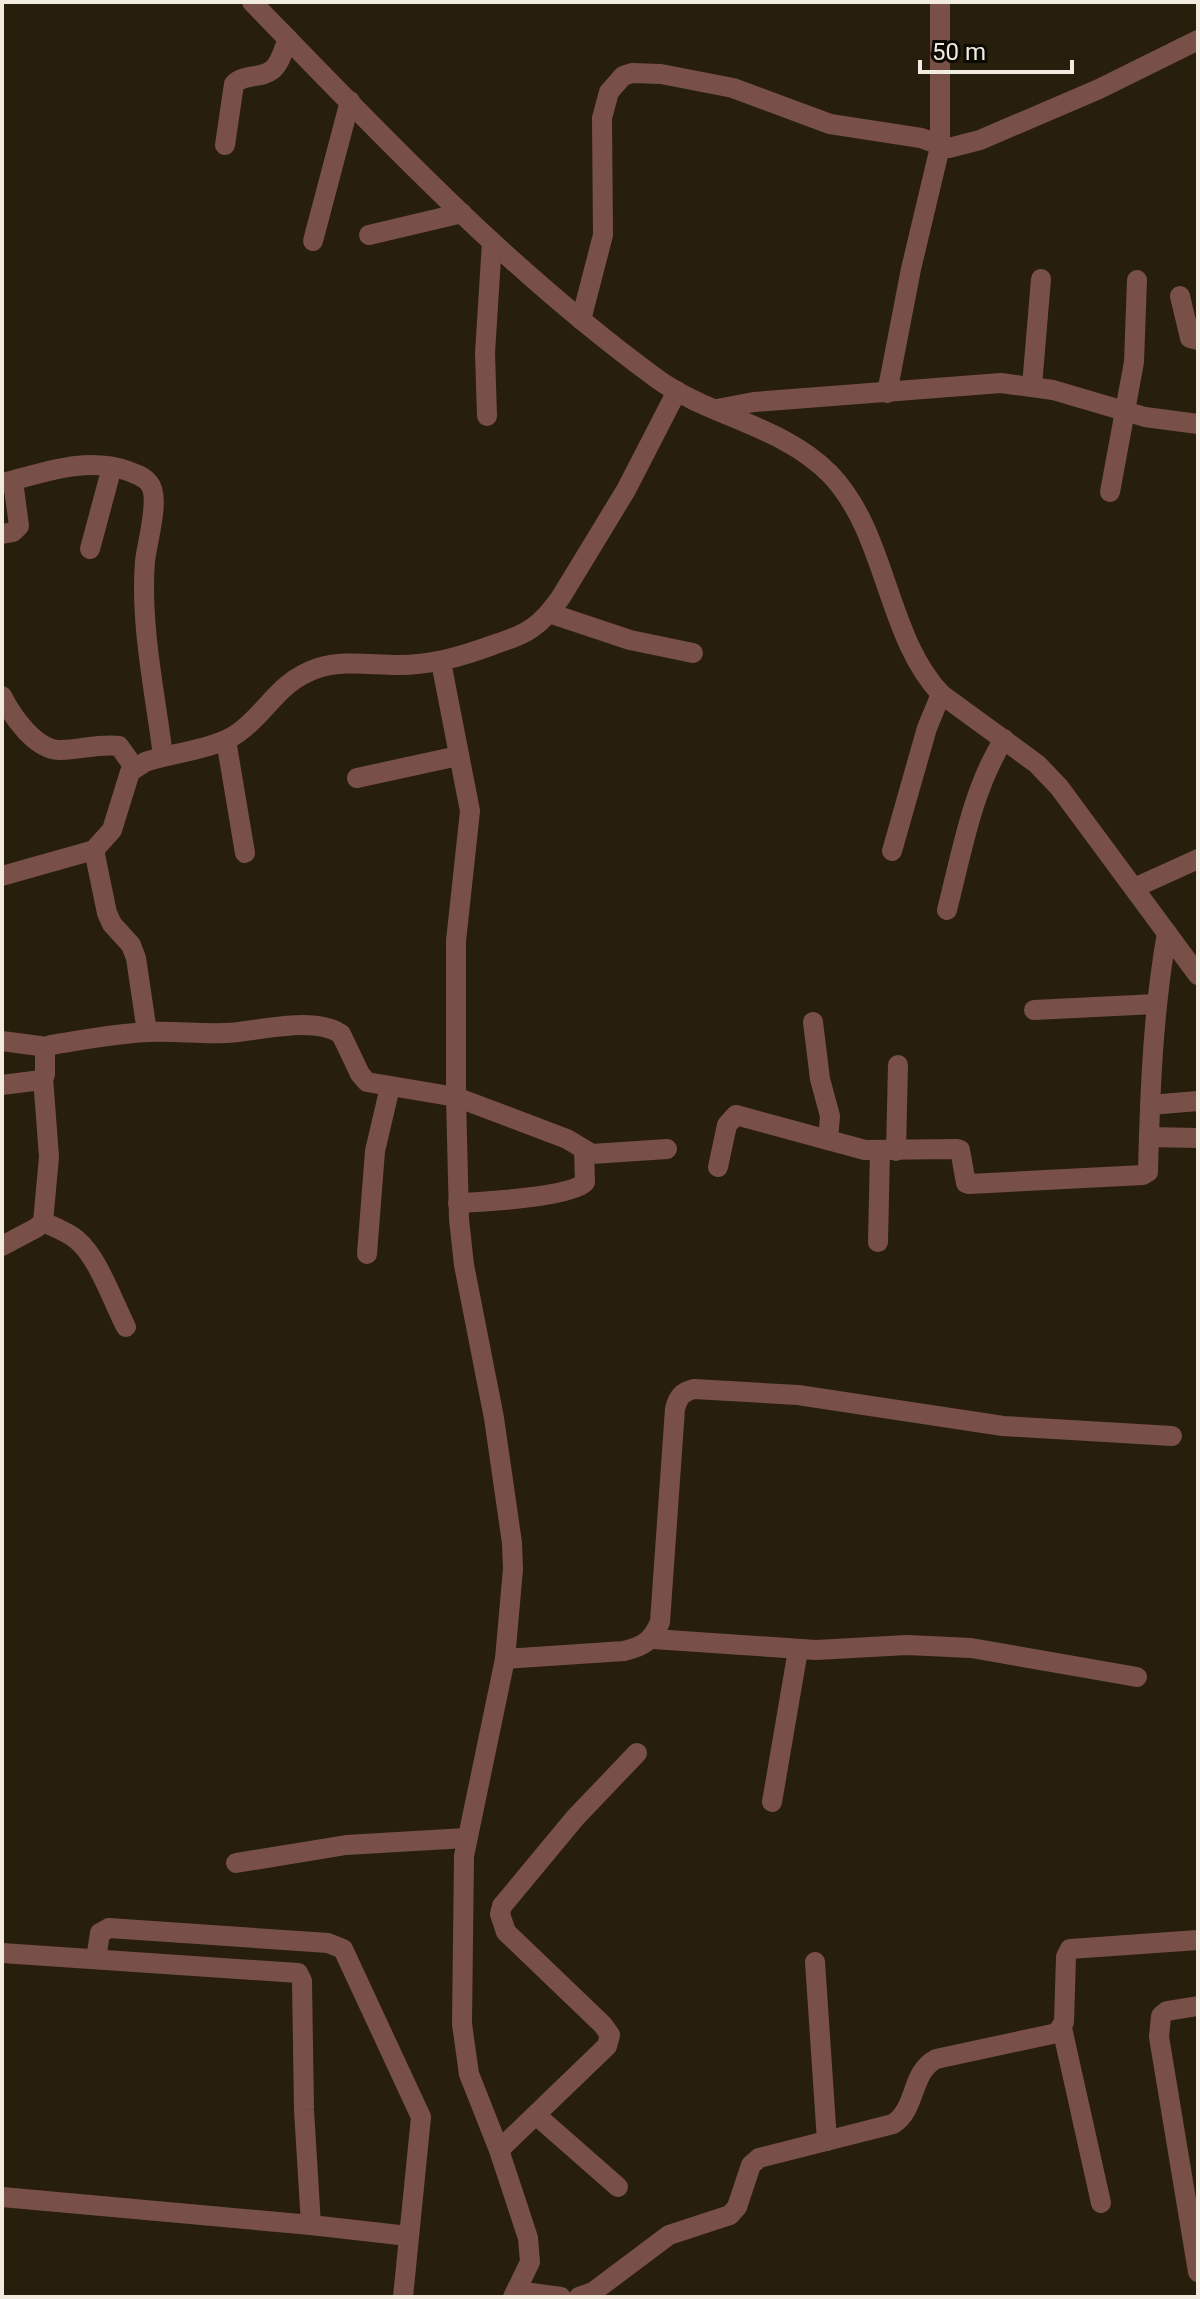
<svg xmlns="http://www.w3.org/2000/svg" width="1200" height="2299" viewBox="0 0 1200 2299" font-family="Roboto,sans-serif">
<rect width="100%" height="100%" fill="#281e0c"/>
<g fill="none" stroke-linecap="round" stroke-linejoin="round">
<g stroke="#785047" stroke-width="20">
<path d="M252 2C380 134 507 269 656 378 709 417 782 425 830 474 887 533 886 636 941 694L1037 764 1059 787 1198 975"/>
<path d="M225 145 234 84C245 73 261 79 272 70 280 64 284 48 288 39"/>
<polyline points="369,235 462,213"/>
<polyline points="313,241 350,101"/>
<polyline points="1180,296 1190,338 1198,340"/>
<polyline points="581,320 603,235 602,118 609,92 623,76 632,73 661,74 733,88 830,124 921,138 949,148 980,140 1099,89 1198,40"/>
<polyline points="1032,386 1041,279"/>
<polyline points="887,393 911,269 940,147 940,2"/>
<polyline points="717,409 754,402 1001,383 1053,390 1145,417 1198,424"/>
<polyline points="487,416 485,353 492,242"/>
<path d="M2 483C44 473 85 456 128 471 135 474 144 476 149 483 161 497 147 542 145 561 140 625 155 692 163 756"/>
<polyline points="1110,492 1134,362 1137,280"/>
<polyline points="2,534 13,532 19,526 13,481"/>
<polyline points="90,549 112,467"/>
<polyline points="549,613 630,640 693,653"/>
<polyline points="441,662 470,811 456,941 456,1097 459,1219 464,1265 494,1418 512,1543 513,1569 505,1659 464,1856 462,2024 469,2074 499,2150 528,2238 530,2262 513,2297"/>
<path d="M2 696C12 716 36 751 61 750 80 750 100 743 119 746L134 767"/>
<polyline points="226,740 245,853"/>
<polyline points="357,778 458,756"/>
<polyline points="94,850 107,913 112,924 131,945 136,958 147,1032"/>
<polyline points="892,851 927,728 941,694"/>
<path d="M2 876 94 850 112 830 130 772 145 762C172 753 216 749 238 733 269 711 277 682 318 668 343 660 372 665 397 665 432 665 460 657 493 645 506 640 520 637 532 628 544 620 552 609 561 597L626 490 677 391"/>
<polyline points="1134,888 1198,859"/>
<path d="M947 910C962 852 972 790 1004 739"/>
<polyline points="1034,1010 1156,1004"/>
<polyline points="813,1022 820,1079 830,1116 828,1140"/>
<polyline points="2,1041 47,1047"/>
<path d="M2 1085 41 1080 45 1075V1050L51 1045C83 1040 117 1033 150 1032 175 1031 200 1034 225 1033 256 1032 313 1015 341 1034L360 1074 367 1082 456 1097 567 1139 592 1154 667 1149"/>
<polyline points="1150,1105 1198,1101"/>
<polyline points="1149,1137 1198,1138"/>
<polyline points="896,1151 898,1065"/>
<path d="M718 1167 727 1125 736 1115 865 1150 957 1149 960 1150 966 1183 969 1184 1143 1175 1148 1172C1150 1091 1153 1012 1167 933"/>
<path d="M458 1203C480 1202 575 1197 585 1182L584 1150"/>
<path d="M43 1222C54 1227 68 1232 77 1240 98 1257 113 1302 126 1327"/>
<polyline points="878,1242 880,1151"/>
<polyline points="2,1246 36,1228 43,1222 49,1157 43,1077"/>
<polyline points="367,1254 375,1151 390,1087"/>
<polyline points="653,1639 816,1650 907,1645 971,1648 1137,1677"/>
<path d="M505 1659 624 1651C644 1646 652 1641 660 1622L675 1409C678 1397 682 1392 694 1389L798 1395 1003 1426 1172 1436"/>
<polyline points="772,1802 798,1650"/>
<polyline points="236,1863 346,1845 466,1838"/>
<polyline points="2,1953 298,1973 302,1981 304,2110 311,2225"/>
<polyline points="96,1959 100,1933 109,1928 328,1943 343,1949 421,2117 403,2297"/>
<polyline points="815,1962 827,2141"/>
<polyline points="1198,2006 1167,2011 1161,2016 1159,2037 1198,2272"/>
<polyline points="1062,2028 1101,2203"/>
<polyline points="536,2115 618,2187"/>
<polyline points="499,2150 607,2046 610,2035 603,2025 506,1932 500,1914 502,1906 575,1818 637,1753"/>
<polyline points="2,2197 311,2225 408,2236"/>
<polyline points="516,2291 561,2297"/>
<path d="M579 2297 593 2292 669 2235 730 2215 737 2207 751 2165 759 2158 893 2124C917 2109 910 2073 936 2059L1057 2033 1064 2022 1066 1957 1070 1949 1198 1940"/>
</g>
</g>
<rect width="1200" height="2299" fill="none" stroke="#f2ebdf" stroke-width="8"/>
<path d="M920 60v12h152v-12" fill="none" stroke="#f2ebdf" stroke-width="4"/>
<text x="932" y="60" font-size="24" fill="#f2ebdf" stroke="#0d0903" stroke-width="6" paint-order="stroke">50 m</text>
</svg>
